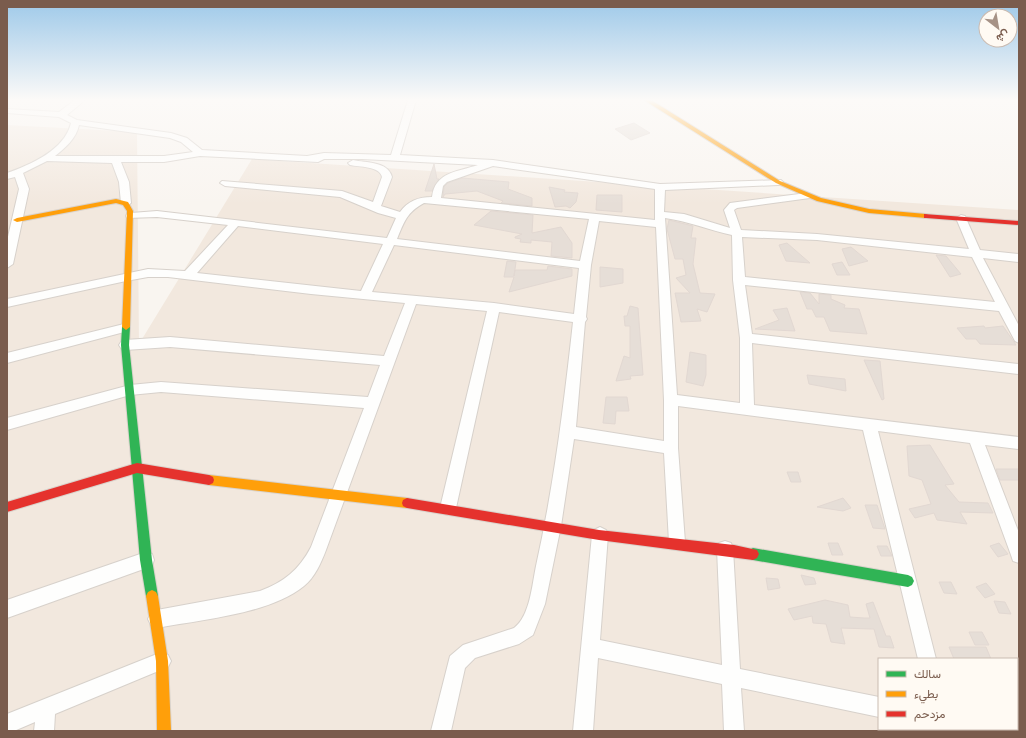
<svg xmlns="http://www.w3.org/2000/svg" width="1026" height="738" viewBox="0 0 1026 738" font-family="Helvetica,Vazirmatn,sans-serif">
<rect width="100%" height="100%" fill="#f9f5f0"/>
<path fill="#f2e8de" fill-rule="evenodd" d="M7 125 137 132 139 344 252 159 1019 210V731H7ZM879 659H1017V729H879Z"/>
<g fill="#e6ded7" stroke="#e2d8d2">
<polygon points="634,123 650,133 631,140 615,129"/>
<polygon points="434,164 437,179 439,179 432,191 425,191"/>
<polygon points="462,178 509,182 508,189 532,198 532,206 501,203 503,201 477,191 445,194 443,197 444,187 448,183"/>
<polygon points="549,187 565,190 564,192 578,193 576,202 570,208 566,206 555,207"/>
<polygon points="597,195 622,195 622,212 596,210"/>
<polygon points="491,211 533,215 532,233 561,227 572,243 572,258 551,256 552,242 531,240 531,243 520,242 521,239 515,238 515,237 522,234 474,225"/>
<polygon points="669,220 693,226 691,238 696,238 693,264 700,293 715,294 707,312 697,309 701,321 681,322 675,293 690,293 676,278 686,275 683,259 675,259 667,229"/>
<polygon points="787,243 810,263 786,261 779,245"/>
<polygon points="851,247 868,261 849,266 842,249"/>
<polygon points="936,255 946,256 961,274 950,277"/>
<polygon points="507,261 516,262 514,276 515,270 547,270 548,266 572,269 572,276 509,292 514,277 504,277"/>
<polygon points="842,262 850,275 837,275 832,264"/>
<polygon points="600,267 623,269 623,283 600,287"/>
<polygon points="800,292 810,293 819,304 819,294 831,295 831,299 845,305 844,308 859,309 867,334 830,331 824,317 816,317 812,309 807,309"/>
<polygon points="630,306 638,308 643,375 630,376 631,379 616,381 624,356 630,358 630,326 625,326 624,316 627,316"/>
<polygon points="787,308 795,331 755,329 779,320 773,310"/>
<polygon points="984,326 985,328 1003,326 1016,345 980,344 976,339 966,339 957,328"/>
<polygon points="690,352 706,355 706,375 703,386 686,382"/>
<polygon points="864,360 880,361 884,399 882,400"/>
<polygon points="807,375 845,379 846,391 809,384"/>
<polygon points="606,397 627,397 629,411 616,411 615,424 603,423"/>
<polygon points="930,445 954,484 945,485 959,502 988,503 993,513 960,512 967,524 937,520 934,513 915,518 909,509 931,504 922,480 909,476 907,446"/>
<polygon points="996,469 1019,469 1019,480 1000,480"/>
<polygon points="787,472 798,472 801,482 791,482"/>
<polygon points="843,498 851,508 843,511 817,507"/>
<polygon points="865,505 877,505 885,529 873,528"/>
<polygon points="828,543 838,543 843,555 832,555"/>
<polygon points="999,543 1008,554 998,557 990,546"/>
<polygon points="877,546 887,546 892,556 881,556"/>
<polygon points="801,575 814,578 816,584 805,585"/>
<polygon points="766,578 778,579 780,588 768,590"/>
<polygon points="939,582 951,582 957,594 944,593"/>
<polygon points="986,583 995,594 985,598 976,587"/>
<polygon points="825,600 848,605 850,617 864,618 870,618 866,604 873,602 886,636 890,636 894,648 879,647 874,629 871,629 841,628 845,644 831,642 826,624 813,623 812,616 794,620 788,609"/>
<polygon points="994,601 1005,602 1011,614 999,613"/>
<polygon points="969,632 982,632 989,645 975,645"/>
<polygon points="949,647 986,647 991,659 954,659"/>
</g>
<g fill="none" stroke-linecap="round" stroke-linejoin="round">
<defs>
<g id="street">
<path d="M75 100H85L67 115 77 120 171 133 187 138 202 150 307 156 324 153 391 155 408 100H416L400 155 493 160 660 184 781 180 783 182 781 184 778 185 665 190 664 212 684 214 730 228 724 210 730 203 807 193 812 196 810 198 737 208 734 210 741 230 817 234 969 249 956 218 961 215 965 216 980 250 1019 254V262L983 258 1019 326V343L1015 341 999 311 745 285 752 334 1019 364V374L752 343 754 405 1019 437V449L985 445 1019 533V563L1013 561 1011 555 970 443 878 431 936 659H918L863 430 678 406V448L685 542 683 548 677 550 671 548 669 542 664 453 574 439 561 526 545 604 533 635 519 644 475 658 465 668 451 731H431L450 656 463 645 514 628C530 616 532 585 536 566 554 485 564 404 573 322L499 312 456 508 453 513 448 515 443 513 440 508 487 311 416 304 326 550C321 563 315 577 304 586 270 614 200 620 157 628L151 625 148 619 151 613 157 610 260 591C284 582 299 570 311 547L364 408 161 392 130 395 7 430V418L130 385 161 382 368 397 380 365 170 347 125 350 121 348 119 345 121 342 125 340 170 337 384 356 405 303 311 294 168 277H148L126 281 7 307V299L148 269 185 271 228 225 157 217 127 218 126 216 127 214 131 213 157 211 387 238 396 218 378 213 340 197 225 186 220 183 222 181 342 191 373 202 382 177C380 166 359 167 350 165L348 163 353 160C366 163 388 161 392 177L381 206 400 212C408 201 418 197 432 197 435 172 457 172 478 165L362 159H324L318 162 200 156 164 162H121L129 182 131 203 126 206 121 203 119 182 112 163 47 161 23 173 29 189 13 264 7 268V241L19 189 15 177 7 179V173C30 165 65 150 71 123L59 117 7 113V109L59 112ZM79 125 170 138 181 142 193 152 164 156H55C65 148 76 139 79 125ZM493 166 655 189V220L441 198 443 186 447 182ZM424 203 589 219 580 261 397 239C404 222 407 212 424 203ZM665 218C688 221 709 230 732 235L733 280 740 338V403L677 395ZM599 221 656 227 664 400V441L576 427 585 322 587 319 586 317 591 265ZM238 226 383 244 361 291 197 273ZM742 237 817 240 972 257 995 302 745 277ZM394 245 579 268 574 314 494 303 372 292Z"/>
<polygon points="124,324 128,325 130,328 128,331 7,363 7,353"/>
<polygon points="600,527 606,530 608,535 600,640 722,665 717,549 719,543 725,541 731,543 733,549 740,669 879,697 879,717 741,688 744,731 724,731 722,684 598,658 593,731 573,731 592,535 594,530"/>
<polygon points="146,552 152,554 154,560 152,566 7,618 7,600"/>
<polygon points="162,652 168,655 171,661 168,667 55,714 54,731 34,731 35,722 14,731 7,731 7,714"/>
<polygon points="981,729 1013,729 1014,731 982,731"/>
</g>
<g id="fast">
<polygon points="126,324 130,327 129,345 152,560 158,596 156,600 152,602 148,600 146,596 140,560 121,345 122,327"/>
<polygon points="753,548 908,575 912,577 914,581 912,585 908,587 753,560 749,558 747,554 749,550"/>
</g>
<g id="slow">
<polygon points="644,100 651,100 780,181 821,198 869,209 926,214 930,216 926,218 869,213 817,201 776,183"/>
<polygon points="116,199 128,202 133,211 130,327 126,330 122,327 127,211 123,205 116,203 17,222 13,220 17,218"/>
<polygon points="209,475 407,498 411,500 412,503 411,506 407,508 209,485 205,483 204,480 205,477"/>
<polygon points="152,590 156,592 158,596 168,661 171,731 157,731 156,661 146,596 148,592"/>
</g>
<g id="jam">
<polygon points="924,214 1019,221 1019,225 926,218 924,218"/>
<polygon points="137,463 209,475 213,477 214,480 213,483 209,485 137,473 7,512 7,502"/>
<polygon points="407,498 599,530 734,545 757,550 759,554 757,558 753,560 599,540 407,508 403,506 402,503 403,500"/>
</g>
</defs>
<use href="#street" stroke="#d7d1cb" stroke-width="2"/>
<use href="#fast" stroke="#d9d2cb" stroke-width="2"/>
<use href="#slow" stroke="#d9d2cb" stroke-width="2"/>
<use href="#jam" stroke="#d9d2cb" stroke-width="2"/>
<use href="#street" fill="#fefefd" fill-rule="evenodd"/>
<use href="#fast" fill="#30b455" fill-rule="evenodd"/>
<use href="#slow" fill="#ff9f0a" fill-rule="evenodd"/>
<use href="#jam" fill="#e5322d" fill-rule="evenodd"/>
</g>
<linearGradient id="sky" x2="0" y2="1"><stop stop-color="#9ec9e9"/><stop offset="0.49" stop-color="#fcfaf8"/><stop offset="1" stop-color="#fcfaf8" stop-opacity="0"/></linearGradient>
<rect width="1026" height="204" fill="url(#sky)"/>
<rect width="1026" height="738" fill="none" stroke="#7a5c4d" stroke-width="16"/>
<rect x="878" y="658" width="140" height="72" fill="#fffaf3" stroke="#cabbb1"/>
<rect x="886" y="671" width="20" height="6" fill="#30b455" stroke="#cabbb1"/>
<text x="914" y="678" font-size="12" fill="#7a5c4d">سالك</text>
<rect x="886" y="691" width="20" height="6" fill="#ff9f0a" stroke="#cabbb1"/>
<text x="914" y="698" font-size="12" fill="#7a5c4d">بطيء</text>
<rect x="886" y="711" width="20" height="6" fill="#e5322d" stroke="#cabbb1"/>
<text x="914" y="718" font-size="12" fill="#7a5c4d">مزدحم</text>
<g transform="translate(998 28) rotate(149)"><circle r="19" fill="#fffaf3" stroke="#cabbb1"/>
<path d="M0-3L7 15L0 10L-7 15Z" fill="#a69286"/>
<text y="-6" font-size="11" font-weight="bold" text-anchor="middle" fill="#7a5c4d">ش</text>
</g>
</svg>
